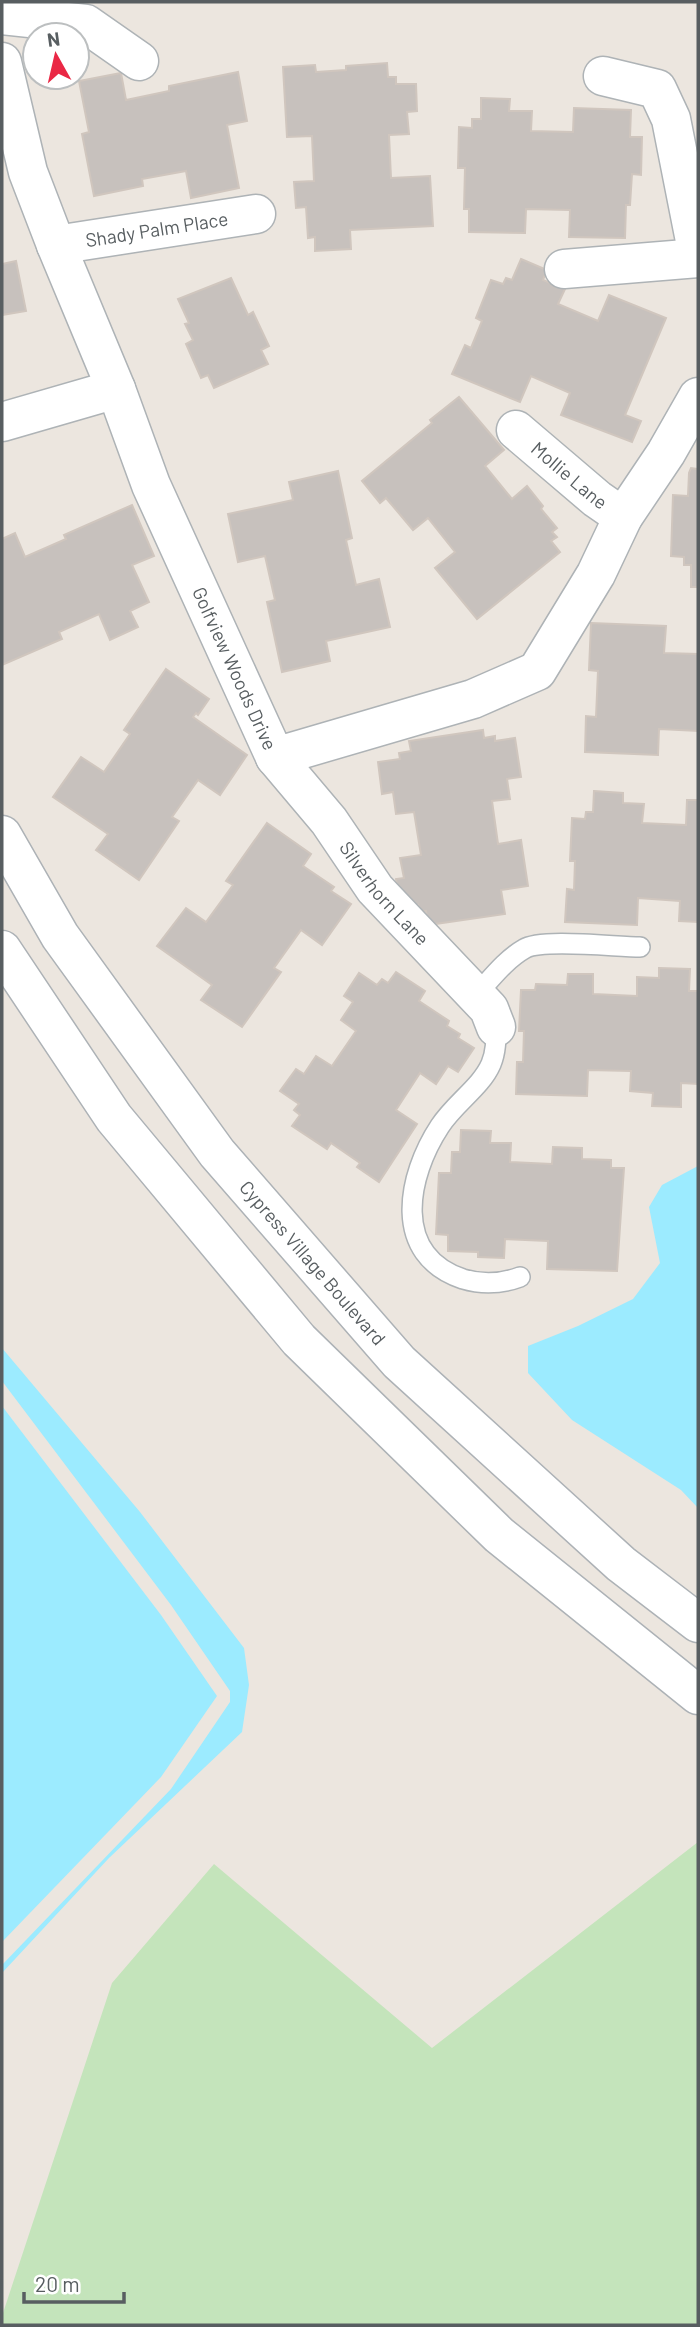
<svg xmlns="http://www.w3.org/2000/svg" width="700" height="2327" viewBox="0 0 700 2327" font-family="Barlow,sans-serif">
<rect width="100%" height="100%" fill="#ece6df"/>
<polygon fill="#c4e4bb" points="698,1842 698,2325 2,2325 2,2316 112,1983 214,1864 432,2048"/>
<g fill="#9cebff">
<polygon points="698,1166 698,1508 681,1490 572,1420 528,1373 528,1346 578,1326 633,1299 660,1263 649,1207 662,1185"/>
<polygon points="2,1348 140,1512 244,1648 249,1685 242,1732 109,1858 2,1973 2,1965 171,1789 230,1702 230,1691 171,1605 2,1381"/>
<polygon points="2,1406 161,1615 217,1696 161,1777 2,1942"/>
</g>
<g fill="#c7c1bd" stroke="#d0c6be" stroke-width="2">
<polygon points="387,63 388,77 396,77 396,84 416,84 417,111 407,112 409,134 389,135 391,178 430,176 433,226 350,230 351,249 315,251 315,237 308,238 306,207 296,208 294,182 314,181 312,136 287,137 283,67 315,65 316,72 346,70 346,66"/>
<polygon points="238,72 247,121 227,125 239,188 191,198 186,171 142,179 143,186 94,196 82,134 89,132 79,81 121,73 126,100 169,91 169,86"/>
<polygon points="481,98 510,99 509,111 532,111 531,131 573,132 574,108 631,110 630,137 642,137 641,175 632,174 630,205 626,205 625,238 569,237 570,210 526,209 525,233 469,232 469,209 464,209 465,168 458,168 459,127 472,128 472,119 481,119"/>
<polygon points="521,259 547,270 543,280 565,289 558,304 598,321 609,295 666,318 625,415 641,421 632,442 561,415 570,393 531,376 520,402 452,374 465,345 471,348 482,321 476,318 491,280 503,284 506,278 512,280"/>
<polygon points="16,261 26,311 2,315 2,264"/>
<polygon points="231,278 248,315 253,312 269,346 261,350 268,364 214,388 208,375 201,378 186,344 193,340 185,324 189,323 178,299"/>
<polygon points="459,397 504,450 485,466 512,499 527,486 543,506 541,509 557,528 552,532 557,537 551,541 560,552 477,619 435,568 455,552 428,518 413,530 386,498 380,503 362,481 432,423 430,420"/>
<polygon points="698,454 698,587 691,587 691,565 684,565 684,557 671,556 673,495 688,496 689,473 691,468 698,469"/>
<polygon points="338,471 352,538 346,540 356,585 379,579 390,627 326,641 330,661 282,672 267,602 275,600 265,556 238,562 228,514 293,500 289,482"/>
<polygon points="132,505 154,556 132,565 149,602 130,611 138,627 110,640 99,614 59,632 62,639 2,665 2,539 15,533 25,557 66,539 64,535"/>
<polygon points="591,623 666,626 664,653 698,654 698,731 659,729 658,755 585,752 586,716 596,717 598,671 589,670"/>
<polygon points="166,669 209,699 198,715 196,713 193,717 247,755 220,795 198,780 172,817 179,821 139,880 96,850 108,834 53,797 81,757 104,772 130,734 124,730"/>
<polygon points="483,730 484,738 495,736 495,741 515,738 521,777 507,779 510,799 492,801 498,844 521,840 528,886 501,890 505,914 428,925 426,911 420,912 418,905 400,908 396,879 404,878 400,858 421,855 414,812 396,814 393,792 382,794 378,762 400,759 399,753 411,751 409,741"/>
<polygon points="594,791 623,793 623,803 644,804 642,823 686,825 687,800 698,800 698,922 679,921 680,901 638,898 637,925 565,922 567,889 574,890 575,861 570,861 572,818 585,819 586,812 593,812"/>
<polygon points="267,823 311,854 303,866 334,887 331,891 351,904 322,945 301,930 274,968 281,972 242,1027 201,1000 212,985 157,946 186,908 206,922 233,885 226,881"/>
<polygon points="659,968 690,969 689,991 698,991 698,1084 681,1083 681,1107 652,1106 653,1093 630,1091 631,1071 588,1070 587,1096 516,1094 517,1062 523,1062 524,1031 519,1031 521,990 535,990 536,984 567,985 568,974 593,974 593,994 637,996 637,977 659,978"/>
<polygon points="396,972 425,991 419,1001 449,1021 447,1026 460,1034 458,1038 474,1048 458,1072 448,1066 436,1084 420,1073 396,1110 417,1124 379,1182 357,1167 360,1163 331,1143 327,1149 292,1126 300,1115 294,1110 299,1104 280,1091 296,1069 304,1074 316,1056 332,1066 356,1031 341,1020 353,1002 344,996 359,973 377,985 382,979 388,983"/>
<polygon points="461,1130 491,1131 490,1143 511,1143 510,1162 552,1164 553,1147 582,1148 582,1159 611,1160 611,1168 624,1168 617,1271 547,1269 548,1241 505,1239 504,1258 478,1257 478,1252 448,1251 448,1235 436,1234 439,1173 451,1173 452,1152 460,1152"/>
</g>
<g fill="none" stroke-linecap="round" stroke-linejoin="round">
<defs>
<g id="lane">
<path d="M476 995C491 979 505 960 524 949 541 938 616 947 640 947"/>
<path d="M496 1027C496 1040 496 1052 491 1064 481 1087 455 1103 440 1126 407 1176 391 1255 463 1279 483 1285 501 1284 520 1277"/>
</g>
<g id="street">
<polyline points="2,15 86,24 139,61"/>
<path id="s1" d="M2 62 28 172 56 245 116 389 151 485 275 757 473 699 537 671 596 574 623 517 666 453 698 397"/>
<polyline points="603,76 657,89 671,119 698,256"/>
<path id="s2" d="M56 245 256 214"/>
<polyline points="564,269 698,258"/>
<polyline points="2,422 116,389"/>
<path id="s3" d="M516 430 597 499 623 517"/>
<path id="s4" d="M275 757 329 821 375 889 489 1009 496 1027"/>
</g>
<g id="secondary">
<path id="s5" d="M2 835 60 936 217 1153 399 1362 621 1564 698 1623"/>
<polyline points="2,950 114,1118 299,1340 499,1535 698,1695"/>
</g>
</defs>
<use href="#lane" stroke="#aeb3b6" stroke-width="22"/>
<use href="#street" stroke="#aeb3b6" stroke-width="41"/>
<use href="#secondary" stroke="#adb2b6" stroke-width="41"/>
<use href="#lane" stroke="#fff" stroke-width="19"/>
<use href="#street" stroke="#fff" stroke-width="38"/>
<use href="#secondary" stroke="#fff" stroke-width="38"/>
</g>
<g text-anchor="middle" stroke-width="5" stroke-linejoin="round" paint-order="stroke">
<g font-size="19" fill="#585e61" stroke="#fff">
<text dy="7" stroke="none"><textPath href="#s2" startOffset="102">Shady Palm Place</textPath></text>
<text dy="7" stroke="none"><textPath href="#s3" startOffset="70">Mollie Lane</textPath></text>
<text dy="7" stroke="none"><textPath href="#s1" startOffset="651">Golfview Woods Drive</textPath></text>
<text dy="7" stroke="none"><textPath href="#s4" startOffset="175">Silverhorn Lane</textPath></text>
<text dy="7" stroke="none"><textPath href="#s5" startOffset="530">Cypress Village Boulevard</textPath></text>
</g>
</g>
<rect width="700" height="2327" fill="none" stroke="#585e61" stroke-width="7"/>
<g transform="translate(56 56) rotate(352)"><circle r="33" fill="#ffffff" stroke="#bcbfc0" stroke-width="2"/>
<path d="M0-5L12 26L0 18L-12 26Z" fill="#ea2845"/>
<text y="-10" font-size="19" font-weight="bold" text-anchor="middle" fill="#585e61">N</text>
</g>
<path d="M24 2292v10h100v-10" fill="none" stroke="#585e61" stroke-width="3.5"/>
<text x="35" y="2292" font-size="21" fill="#585e61" stroke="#ffffff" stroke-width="5" paint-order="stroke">20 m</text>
</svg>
